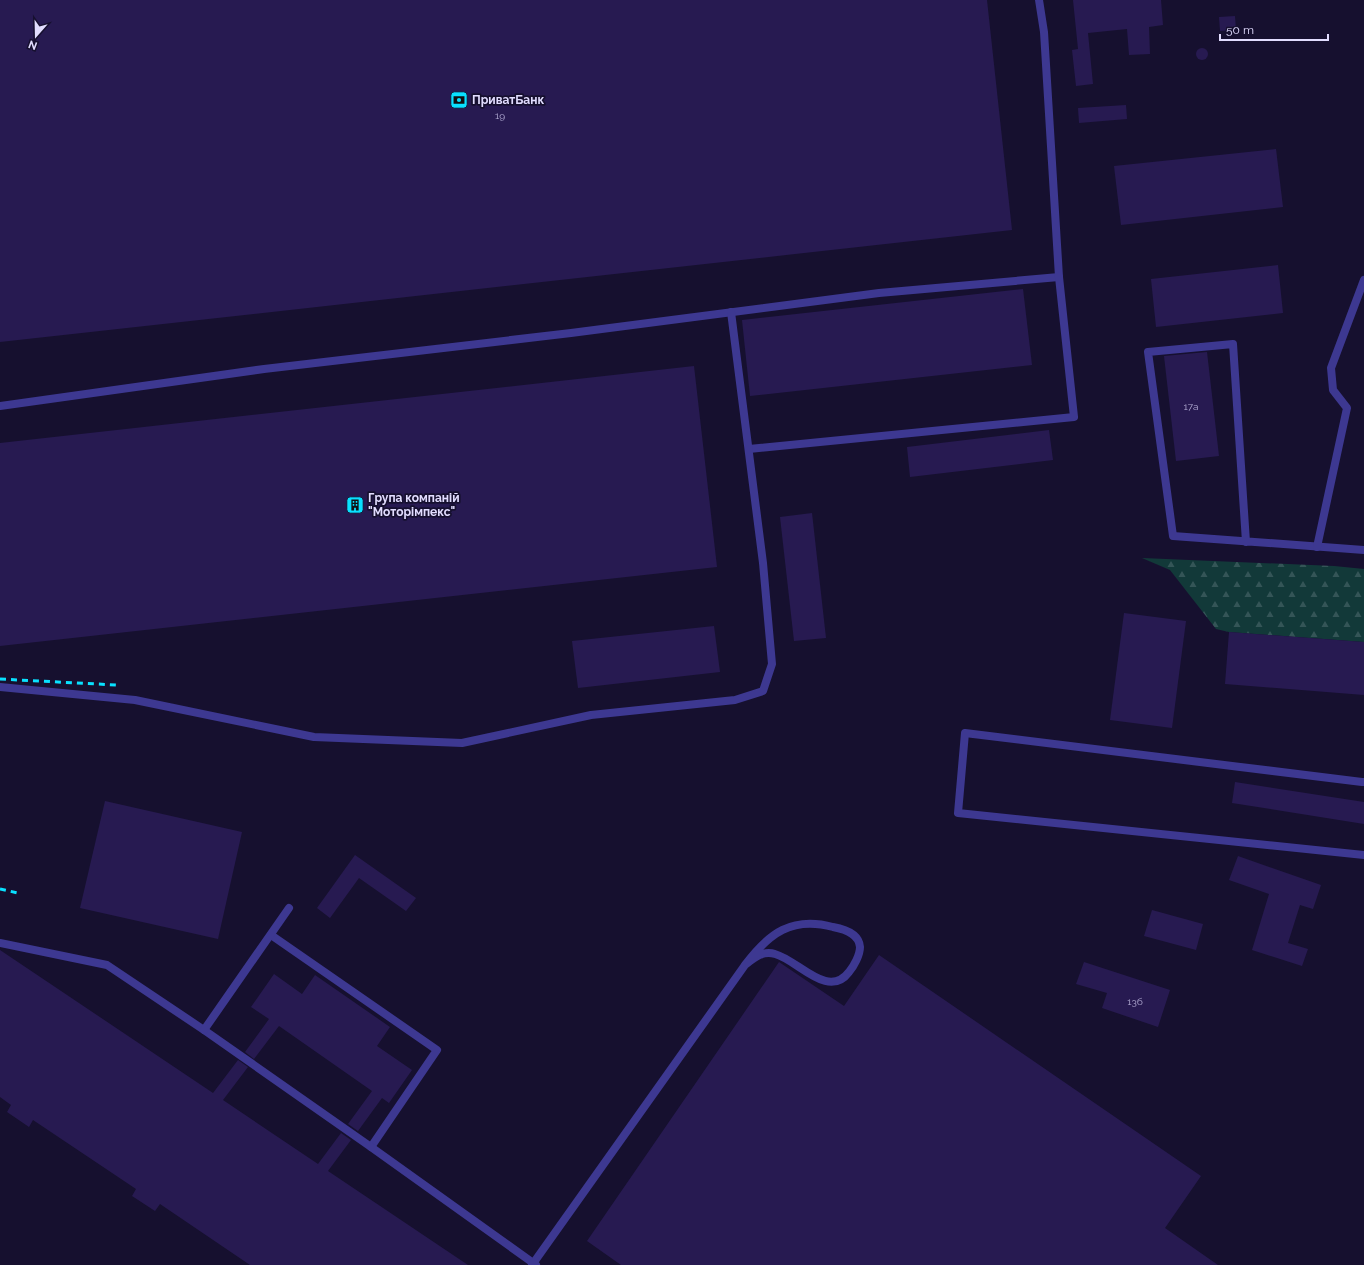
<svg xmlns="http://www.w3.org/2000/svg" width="1364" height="1265" viewBox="0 0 1364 1265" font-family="Raleway,sans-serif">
<defs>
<pattern id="forest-firs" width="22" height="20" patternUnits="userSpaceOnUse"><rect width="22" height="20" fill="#123939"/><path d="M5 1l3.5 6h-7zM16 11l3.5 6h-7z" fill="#345557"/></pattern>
</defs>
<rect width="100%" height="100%" fill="#16102f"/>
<polygon fill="url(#forest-firs)" points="1142,558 1334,566 1364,569 1364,642 1229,632 1216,629 1170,570"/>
<g fill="#271a51">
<polygon points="0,0 987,0 1012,230 0,342"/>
<polygon points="1073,0 1161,0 1163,25 1149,27 1150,54 1129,55 1127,29 1088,33 1093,84 1076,86 1072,50 1078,49"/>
<polygon points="1235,16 1236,30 1220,31 1219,17"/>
<circle cx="1202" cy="54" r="6"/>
<polygon points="1126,105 1127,119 1079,123 1078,108"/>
<polygon points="1276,149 1283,207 1121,225 1114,166"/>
<polygon points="1278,265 1283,313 1156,327 1151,279"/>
<polygon points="1023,289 1032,365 750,396 742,320"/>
<polygon points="1207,352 1219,456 1176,461 1164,356"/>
<polygon points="694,366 717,567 0,646 0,443"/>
<polygon points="1049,430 1053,460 910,477 907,447"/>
<polygon points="812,513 826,638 794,641 780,517"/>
<polygon points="1124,613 1186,621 1172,728 1110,720"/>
<polygon points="714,626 720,672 578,688 572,641"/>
<polygon points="1229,632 1364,642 1364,695 1225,684"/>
<polygon points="1235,782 1364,802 1364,824 1232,803"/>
<polygon points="105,801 242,832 218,939 80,908"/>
<polygon points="355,855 416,898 406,911 359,878 330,918 317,908"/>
<polygon points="1238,856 1321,885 1313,909 1300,905 1288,943 1308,949 1302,966 1252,950 1269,894 1229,880"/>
<polygon points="1152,910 1203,924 1196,950 1144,936"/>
<polygon points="0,950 213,1093 238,1060 248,1067 223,1100 318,1164 341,1133 351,1140 328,1171 468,1265 250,1265 160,1204 155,1211 132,1196 136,1189 33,1120 29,1127 7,1112 11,1105 0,1097"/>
<polygon points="879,955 1201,1176 1165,1228 1218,1265 621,1265 587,1241 779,962 844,1006"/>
<polygon points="1084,962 1170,990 1158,1027 1102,1008 1107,993 1076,984"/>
<polygon points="274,974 302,994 315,975 390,1027 377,1046 412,1070 389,1103 382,1098 358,1131 348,1124 372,1091 279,1026 254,1059 245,1052 269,1019 251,1007"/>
</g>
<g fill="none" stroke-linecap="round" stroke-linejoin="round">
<g stroke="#3d3891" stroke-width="8">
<polyline points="0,406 264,369 571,333 879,293 1059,277"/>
<polyline points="749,449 1074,417 1059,277 1044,32 1039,0"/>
<polyline points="1246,542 1233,344 1148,352 1173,536 1364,550"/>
<polyline points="1317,547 1347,408 1333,390 1331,368 1364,280"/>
<polyline points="0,687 135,700 314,737 462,743 591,715 735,700 763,691 772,664 763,563 731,312"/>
<polyline points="1364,782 1362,782 965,733 958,813 1364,855"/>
<polyline points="271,935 437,1050 371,1147"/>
<polyline points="0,943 107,965 204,1030 371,1147 536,1265"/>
<polyline points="204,1030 289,908"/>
<path d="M532 1265 745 965C769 933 792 916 833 927 844 929 859 933 860 947 860 955 854 966 849 972 828 1000 798 960 775 954 763 950 754 958 745 965"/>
</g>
<g stroke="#09e1ff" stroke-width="3" stroke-dasharray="6 5" stroke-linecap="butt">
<polyline points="0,679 116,685"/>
<polyline points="0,889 18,893"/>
</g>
</g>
<defs>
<symbol id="bank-square" viewBox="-11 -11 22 22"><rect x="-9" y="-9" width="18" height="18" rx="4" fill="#09e1ff" stroke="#16102f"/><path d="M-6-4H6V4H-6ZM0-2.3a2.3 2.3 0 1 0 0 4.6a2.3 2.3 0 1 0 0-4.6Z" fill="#111"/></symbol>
<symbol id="building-square" viewBox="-11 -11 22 22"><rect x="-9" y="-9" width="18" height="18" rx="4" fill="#09e1ff" stroke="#16102f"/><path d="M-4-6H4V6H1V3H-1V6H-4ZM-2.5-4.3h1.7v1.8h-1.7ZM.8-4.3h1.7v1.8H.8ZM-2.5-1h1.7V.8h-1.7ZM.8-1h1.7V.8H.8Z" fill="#111"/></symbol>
</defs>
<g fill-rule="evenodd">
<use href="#bank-square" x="449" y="90" width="20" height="20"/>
<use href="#building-square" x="345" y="495" width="20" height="20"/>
</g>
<g text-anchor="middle" stroke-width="3.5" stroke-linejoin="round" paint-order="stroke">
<g font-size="10" fill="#b3acd4">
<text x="500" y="119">19</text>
<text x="1191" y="410">17а</text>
<text x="1135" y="1005">13б</text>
</g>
<g font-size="12" font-weight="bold" fill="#e2ddff" stroke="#16102f" text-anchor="start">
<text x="472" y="104">ПриватБанк</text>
<text x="368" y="502">Група компаній<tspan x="368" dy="14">"Моторімпекс"</tspan></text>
</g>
</g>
<g transform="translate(36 36) rotate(200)" stroke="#16102f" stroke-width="3" paint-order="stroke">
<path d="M0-3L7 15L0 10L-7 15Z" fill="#e2ddff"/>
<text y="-6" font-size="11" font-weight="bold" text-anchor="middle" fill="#e2ddff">N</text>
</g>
<path d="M1220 34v6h108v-6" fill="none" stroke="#e2ddff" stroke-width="2"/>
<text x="1226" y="34" font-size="12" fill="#e2ddff" stroke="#16102f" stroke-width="3" paint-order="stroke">50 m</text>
</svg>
